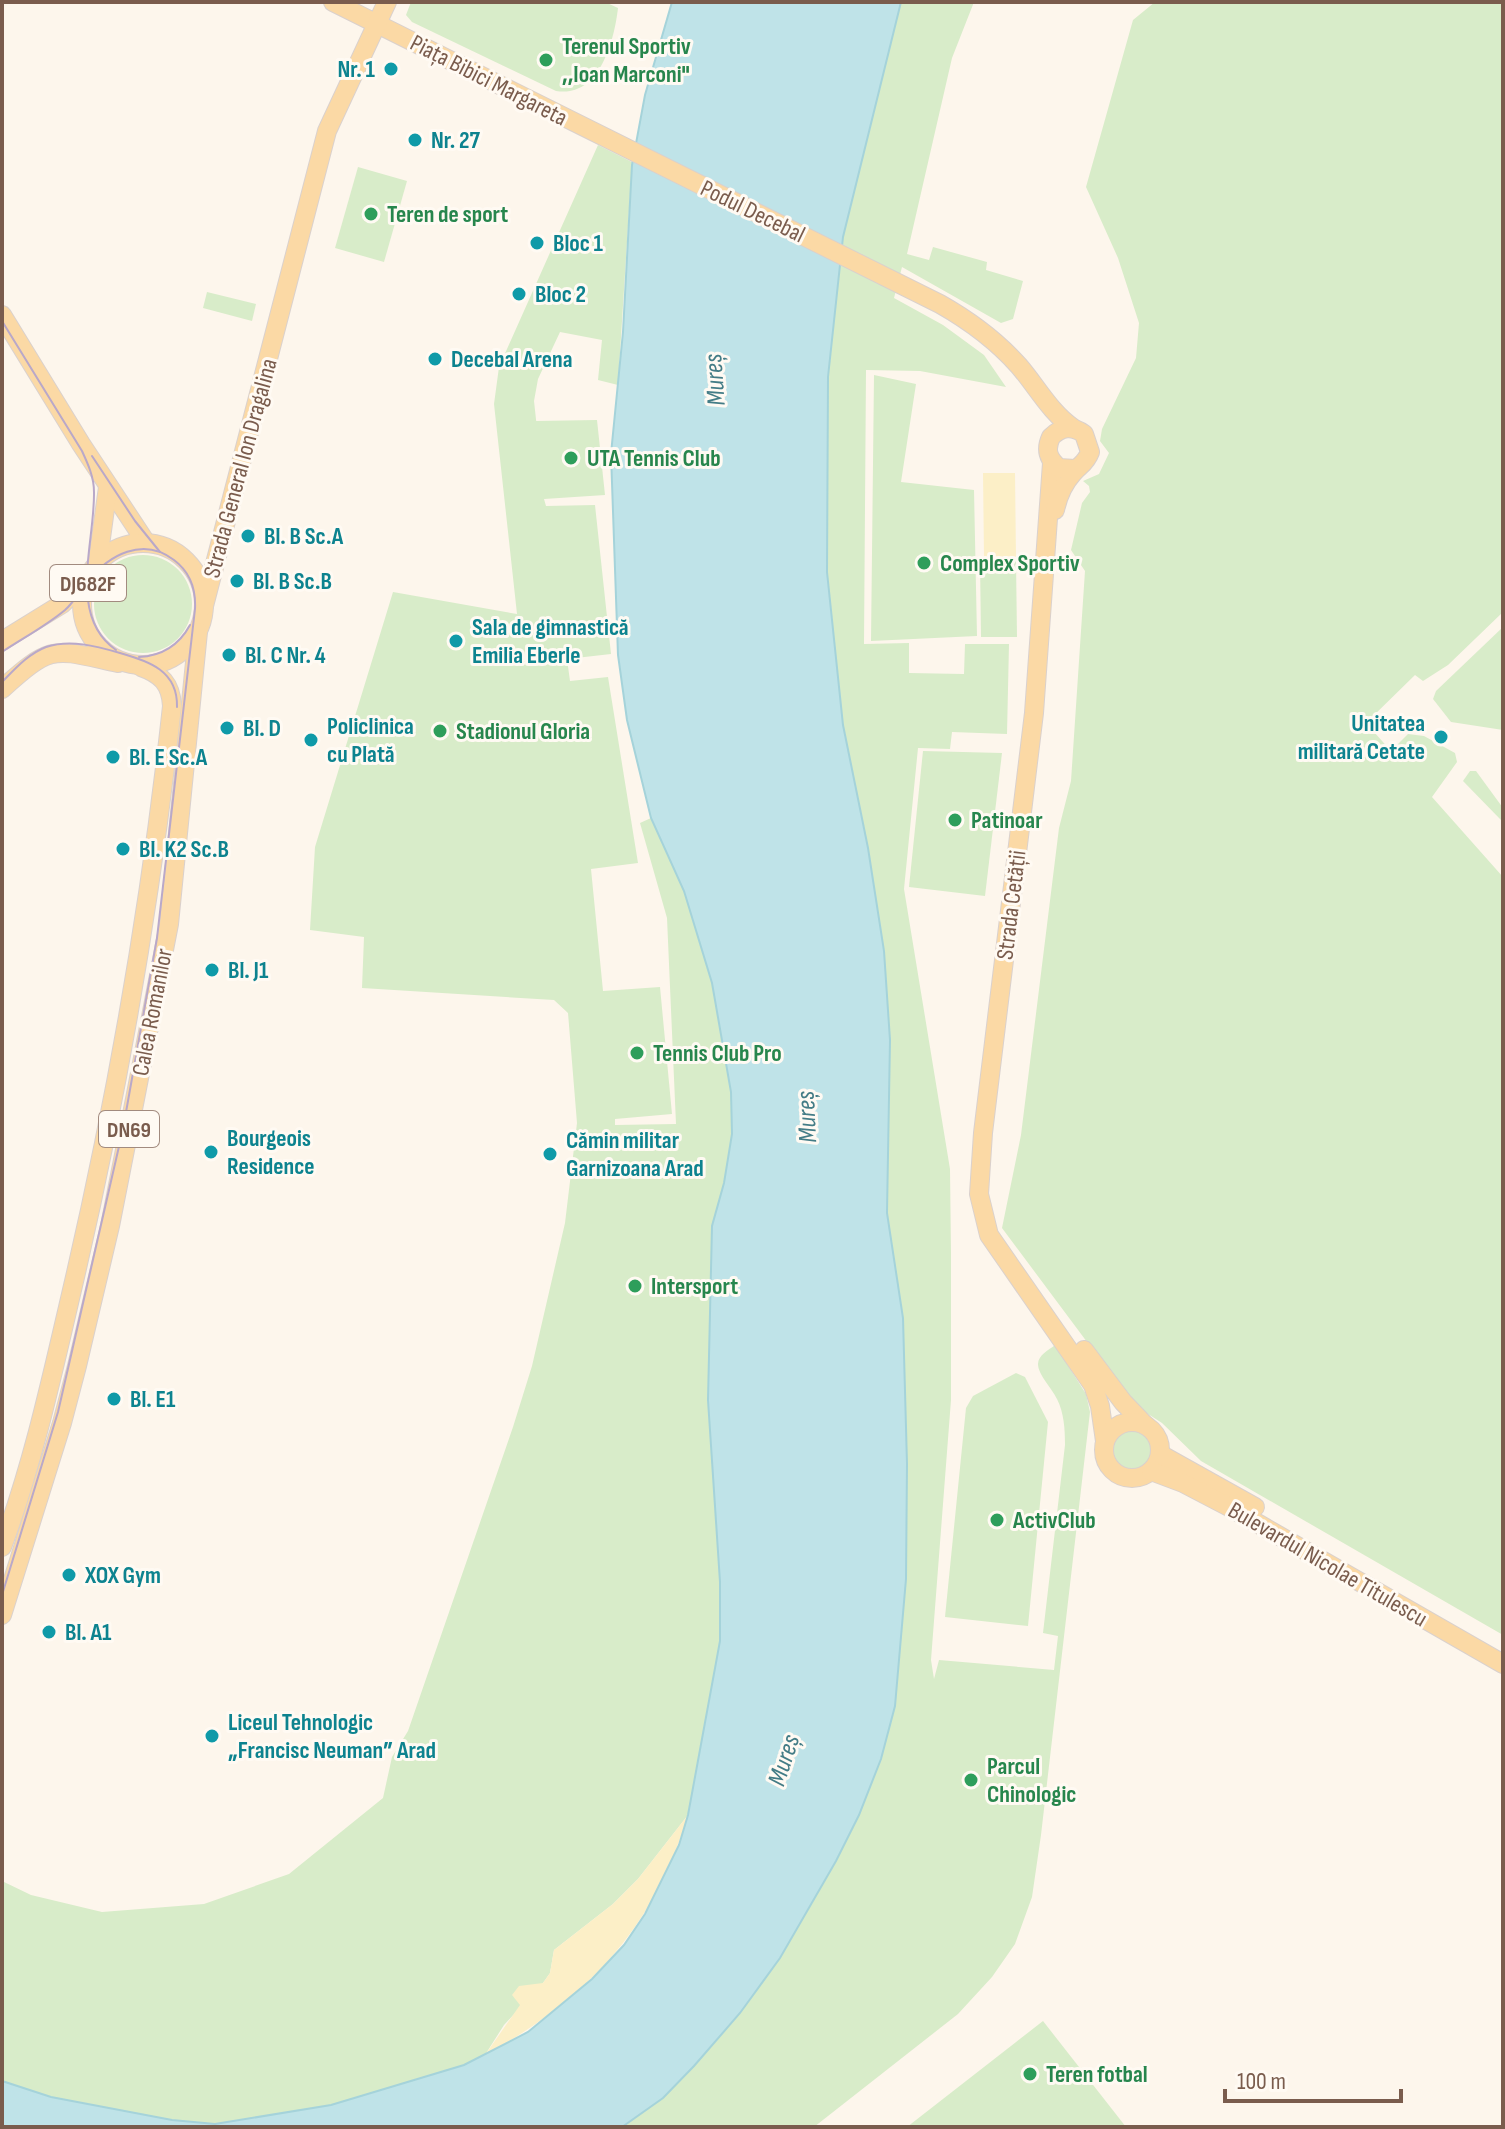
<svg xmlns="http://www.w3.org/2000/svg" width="1505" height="2129" viewBox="0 0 1505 2129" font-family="'Sofia Sans Condensed',sans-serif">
<rect width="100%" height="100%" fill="#fdf6ec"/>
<g fill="#d8ecc9">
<path d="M411 2H605L618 8C614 42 599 98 556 91L412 22 406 15Z"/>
<path d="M901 2H974L952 58 907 254 929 260 933 247 987 262 986 270 1023 281 1013 319 1001 323 902 267 894 298 943 325 984 355 1006 387 920 371 866 370 864 644 909 643V673L964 674 965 644H1009L1007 734 952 732 950 749 918 748 904 889 950 1169 951 1254V1400L931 1660 934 1679 939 1660 1054 1670 1058 1636 1043 1633 1065 1445C1065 1429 1064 1413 1057 1399 1052 1388 1038 1375 1038 1364 1038 1355 1049 1350 1055 1345L1086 1394 1090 1412 1041 1835 1032 1897 1015 1944 992 1977 958 2014 814 2127H622L663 2098 694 2066 740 2013 780 1958 906 1579 907 1464 903 1318 887 1213 890 1040 884 951 868 848 843 725 827 572 828 377 843 237Z"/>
<polygon points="1155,2 1503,2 1503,612 1448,665 1423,681 1415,675 1366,723 1391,751 1408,734 1424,736 1455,753 1457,762 1432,797 1503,877 1503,1635 1201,1461 1162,1423 1134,1405 1002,1228 1021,1135 1059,828 1071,781 1085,571 1071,550 1082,503 1090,492 1089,486 1083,481 1099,474 1109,453 1100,441 1102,429 1136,358 1139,323 1118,258 1086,187 1133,20"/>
<polygon points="598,145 632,162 618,385 598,380 602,340 560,332 538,379 534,401 541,465 536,421 597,420 605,495 544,499 546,506 595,505 611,654 567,659 570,681 608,677 638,863 591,869 603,991 660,987 672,1114 615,1119 615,1125 676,1124 667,918 640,823 651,818 684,891 712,983 731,1092 732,1134 724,1183 712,1226 708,1400 720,1583 720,1641 688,1815 638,1879 613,1904 554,1950 550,1973 543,1983 504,2025 485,2055 464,2065 331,2105 215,2124 172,2120 51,2097 2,2081 2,1881 31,1895 102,1912 204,1904 289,1874 383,1798 392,1757 408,1731 513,1427 532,1366 565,1223 577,1123 568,1013 554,1000 362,988 364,937 310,930 315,847 393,592 517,614 494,404 499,367"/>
<polygon points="358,167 407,181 384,262 335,248"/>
<polygon points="207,292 256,304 252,321 203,308"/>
<polygon points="874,375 916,384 901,482 974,490 977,636 871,641"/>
<circle cx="143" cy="604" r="49"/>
<polygon points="980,561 1016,561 1017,637 981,637"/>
<polygon points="1503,627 1503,730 1451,722 1433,699 1436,691"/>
<polygon points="923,751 1002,753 985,896 909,887"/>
<polygon points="1470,771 1476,771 1503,808 1501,820 1463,781"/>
<polygon points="1016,1373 1025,1377 1048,1422 1028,1626 945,1617 966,1408 973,1396"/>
<circle cx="1133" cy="1450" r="20"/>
<polygon points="1043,2021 1126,2127 907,2127"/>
</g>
<g fill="#fcefc7">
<polygon points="983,473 1015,473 1016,557 984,557"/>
<path d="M688 1815C654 1928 587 1999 485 2055L520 2005 512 1995 519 1986 543 1983 550 1973 554 1950 613 1904 638 1879Z"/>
</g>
<polygon fill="#bfe3e8" stroke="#a5d3da" stroke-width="2" points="672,2 901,2 843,237 828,377 827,572 843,725 868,848 884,951 890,1040 887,1213 903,1318 907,1464 906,1579 895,1706 881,1759 859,1815 836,1861 780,1958 740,2013 694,2066 663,2098 622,2127 2,2127 2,2081 51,2097 172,2120 215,2124 331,2105 464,2065 528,2032 592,1979 624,1945 645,1914 679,1845 688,1815 720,1641 720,1582 708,1400 712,1226 724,1183 732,1134 731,1092 712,983 684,891 651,818 627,720 618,655 611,454 623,332 632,165 645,95"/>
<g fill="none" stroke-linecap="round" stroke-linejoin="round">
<defs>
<g id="major">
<path d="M333 2 940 304C970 321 996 340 1019 366 1037 387 1050 412 1073 428"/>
<polyline points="2,315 81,444 145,541"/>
<polyline points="1052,463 1034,713 983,1133 979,1194 989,1235 1093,1385 1100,1406 1105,1441"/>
<path d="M1055 510C1058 496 1063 484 1073 473 1080 465 1086 463 1090 452L1084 434C1072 425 1061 427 1051 437 1045 450 1048 459 1059 468L1075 469"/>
<circle cx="143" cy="604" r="61"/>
<polyline points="98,560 108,487"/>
<polyline points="204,606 327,131 387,2"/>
<polyline points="2,641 62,604 87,580"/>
<path d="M2 689C53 643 53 649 118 663"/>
<polyline points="1084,1350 1123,1402 1145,1425"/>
<circle cx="1132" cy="1450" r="28"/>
<polyline points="1160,1454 1255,1507"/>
<polyline points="1151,1471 1183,1483 1229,1507 1503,1664"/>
<path d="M2 1547C33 1464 52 1376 72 1290 117 1097 151 903 172 706 171 684 161 674 141 667"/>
<polyline points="2,1615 62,1423 77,1366 110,1226 135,1099 169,924 198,632"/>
</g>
</defs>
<use href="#major" stroke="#dad1cd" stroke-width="20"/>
<use href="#major" stroke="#fbd9a5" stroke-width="18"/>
<g stroke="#b9a8c9" stroke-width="2">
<path d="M2 321 82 451C88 464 94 477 94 492 95 543 67 616 116 650"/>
<polyline points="92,456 135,521 160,552"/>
<path d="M2 652C23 638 46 626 65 610 74 602 80 591 88 581 109 555 143 536 174 560 190 572 196 590 195 609L157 938 123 1129 58 1412 2 1595"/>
<path d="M139 657C161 656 179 645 190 625"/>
<path d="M2 682C15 669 28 654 46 647 70 639 96 646 120 653 149 661 178 671 177 707"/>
</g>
</g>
<g fill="#2e9e5b" stroke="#fffaf3" stroke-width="3">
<circle cx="546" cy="60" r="8"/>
<circle cx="371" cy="214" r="8"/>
<circle cx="571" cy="458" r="8"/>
<circle cx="924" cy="563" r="8"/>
<circle cx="440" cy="731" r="8"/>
<circle cx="955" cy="820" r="8"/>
<circle cx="637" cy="1053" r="8"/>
<circle cx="635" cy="1286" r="8"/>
<circle cx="997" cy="1520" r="8"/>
<circle cx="971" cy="1780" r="8"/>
<circle cx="1030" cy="2074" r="8"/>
</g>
<g fill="#0f9aa8" stroke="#fffaf3" stroke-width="3">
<circle cx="391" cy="69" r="8"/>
<circle cx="415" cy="140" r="8"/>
<circle cx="537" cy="243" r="8"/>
<circle cx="519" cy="294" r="8"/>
<circle cx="435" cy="359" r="8"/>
<circle cx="248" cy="536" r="8"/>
<circle cx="237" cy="581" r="8"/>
<circle cx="456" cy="641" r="8"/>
<circle cx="229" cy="655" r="8"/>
<circle cx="227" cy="728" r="8"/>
<circle cx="1441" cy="737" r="8"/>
<circle cx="311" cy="740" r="8"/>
<circle cx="113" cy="757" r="8"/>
<circle cx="123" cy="849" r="8"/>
<circle cx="212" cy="970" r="8"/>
<circle cx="211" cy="1152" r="8"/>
<circle cx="550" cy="1154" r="8"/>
<circle cx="114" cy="1399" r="8"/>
<circle cx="69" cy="1575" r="8"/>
<circle cx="49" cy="1632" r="8"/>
<circle cx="212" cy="1736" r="8"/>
</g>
<g text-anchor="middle" stroke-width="6" stroke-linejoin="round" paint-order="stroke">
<g fill="#fffaf3" stroke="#a28b7f" stroke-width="2">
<rect x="50" y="565" width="76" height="36" rx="6"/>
<rect x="99" y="1111" width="60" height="36" rx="6"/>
</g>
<g font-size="22" font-weight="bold" fill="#7a5c4d">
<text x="88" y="591">DJ682F</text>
<text x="129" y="1137">DN69</text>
</g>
<g font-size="24" font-weight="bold" fill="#27864d" stroke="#fffaf3" text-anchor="start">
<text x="562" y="54">Terenul Sportiv<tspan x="562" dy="28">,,Ioan Marconi"</tspan></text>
<text x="387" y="222">Teren de sport</text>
<text x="587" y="466">UTA Tennis Club</text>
<text x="940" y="571">Complex Sportiv</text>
<text x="456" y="739">Stadionul Gloria</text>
<text x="971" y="828">Patinoar</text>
<text x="653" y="1061">Tennis Club Pro</text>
<text x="651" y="1294">Intersport</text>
<text x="1013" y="1528">ActivClub</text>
<text x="987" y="1774">Parcul<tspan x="987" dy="28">Chinologic</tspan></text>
<text x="1046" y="2082">Teren fotbal</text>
</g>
<g font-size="24" font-weight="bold" fill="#0d838f" stroke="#fffaf3" text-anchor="start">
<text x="375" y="77" text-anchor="end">Nr. 1</text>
<text x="431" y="148">Nr. 27</text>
<text x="553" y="251">Bloc 1</text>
<text x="535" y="302">Bloc 2</text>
<text x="451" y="367">Decebal Arena</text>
<text x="264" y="544">Bl. B Sc.A</text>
<text x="253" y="589">Bl. B Sc.B</text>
<text x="472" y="635">Sala de gimnastică<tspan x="472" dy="28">Emilia Eberle</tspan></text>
<text x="245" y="663">Bl. C Nr. 4</text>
<text x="1425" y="731" text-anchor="end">Unitatea<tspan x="1425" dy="28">militară Cetate</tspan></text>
<text x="327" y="734">Policlinica<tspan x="327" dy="28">cu Plată</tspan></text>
<text x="243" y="736">Bl. D</text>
<text x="129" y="765">Bl. E Sc.A</text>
<text x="139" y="857">Bl. K2 Sc.B</text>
<text x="228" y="978">Bl. J1</text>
<text x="227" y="1146">Bourgeois<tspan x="227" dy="28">Residence</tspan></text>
<text x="566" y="1148">Cămin militar<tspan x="566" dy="28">Garnizoana Arad</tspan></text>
<text x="130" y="1407">Bl. E1</text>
<text x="85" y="1583">XOX Gym</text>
<text x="65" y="1640">Bl. A1</text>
<text x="228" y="1730">Liceul Tehnologic<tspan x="228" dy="28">„Francisc Neuman” Arad</tspan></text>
</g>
<g font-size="24" fill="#7a5c4d" stroke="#fffaf3">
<text transform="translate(489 80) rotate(27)" y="8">Piața Bibici Margareta</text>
<text transform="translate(753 211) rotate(26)" y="8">Podul Decebal</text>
<text transform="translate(240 468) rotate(-75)" y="8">Strada General Ion Dragalina</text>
<text transform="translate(1011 905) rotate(-83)" y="8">Strada Cetății</text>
<text transform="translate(152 1012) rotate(-79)" y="8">Calea Romanilor</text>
<text transform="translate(1328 1564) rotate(30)" y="8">Bulevardul Nicolae Titulescu</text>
</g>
<g font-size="26" font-style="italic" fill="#437c86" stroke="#fffaf3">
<text transform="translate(714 380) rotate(-94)" y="9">Mureș</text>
<text transform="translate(806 1117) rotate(-93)" y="9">Mureș</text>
<text transform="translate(783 1760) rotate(-72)" y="9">Mureș</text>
</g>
</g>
<rect width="1505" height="2129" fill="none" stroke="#7a5c4d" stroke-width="8"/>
<path d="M1225 2089v12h176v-12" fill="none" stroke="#7a5c4d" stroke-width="4"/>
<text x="1237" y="2089" font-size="24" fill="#7a5c4d" stroke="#fffaf3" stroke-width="6" paint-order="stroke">100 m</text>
</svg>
